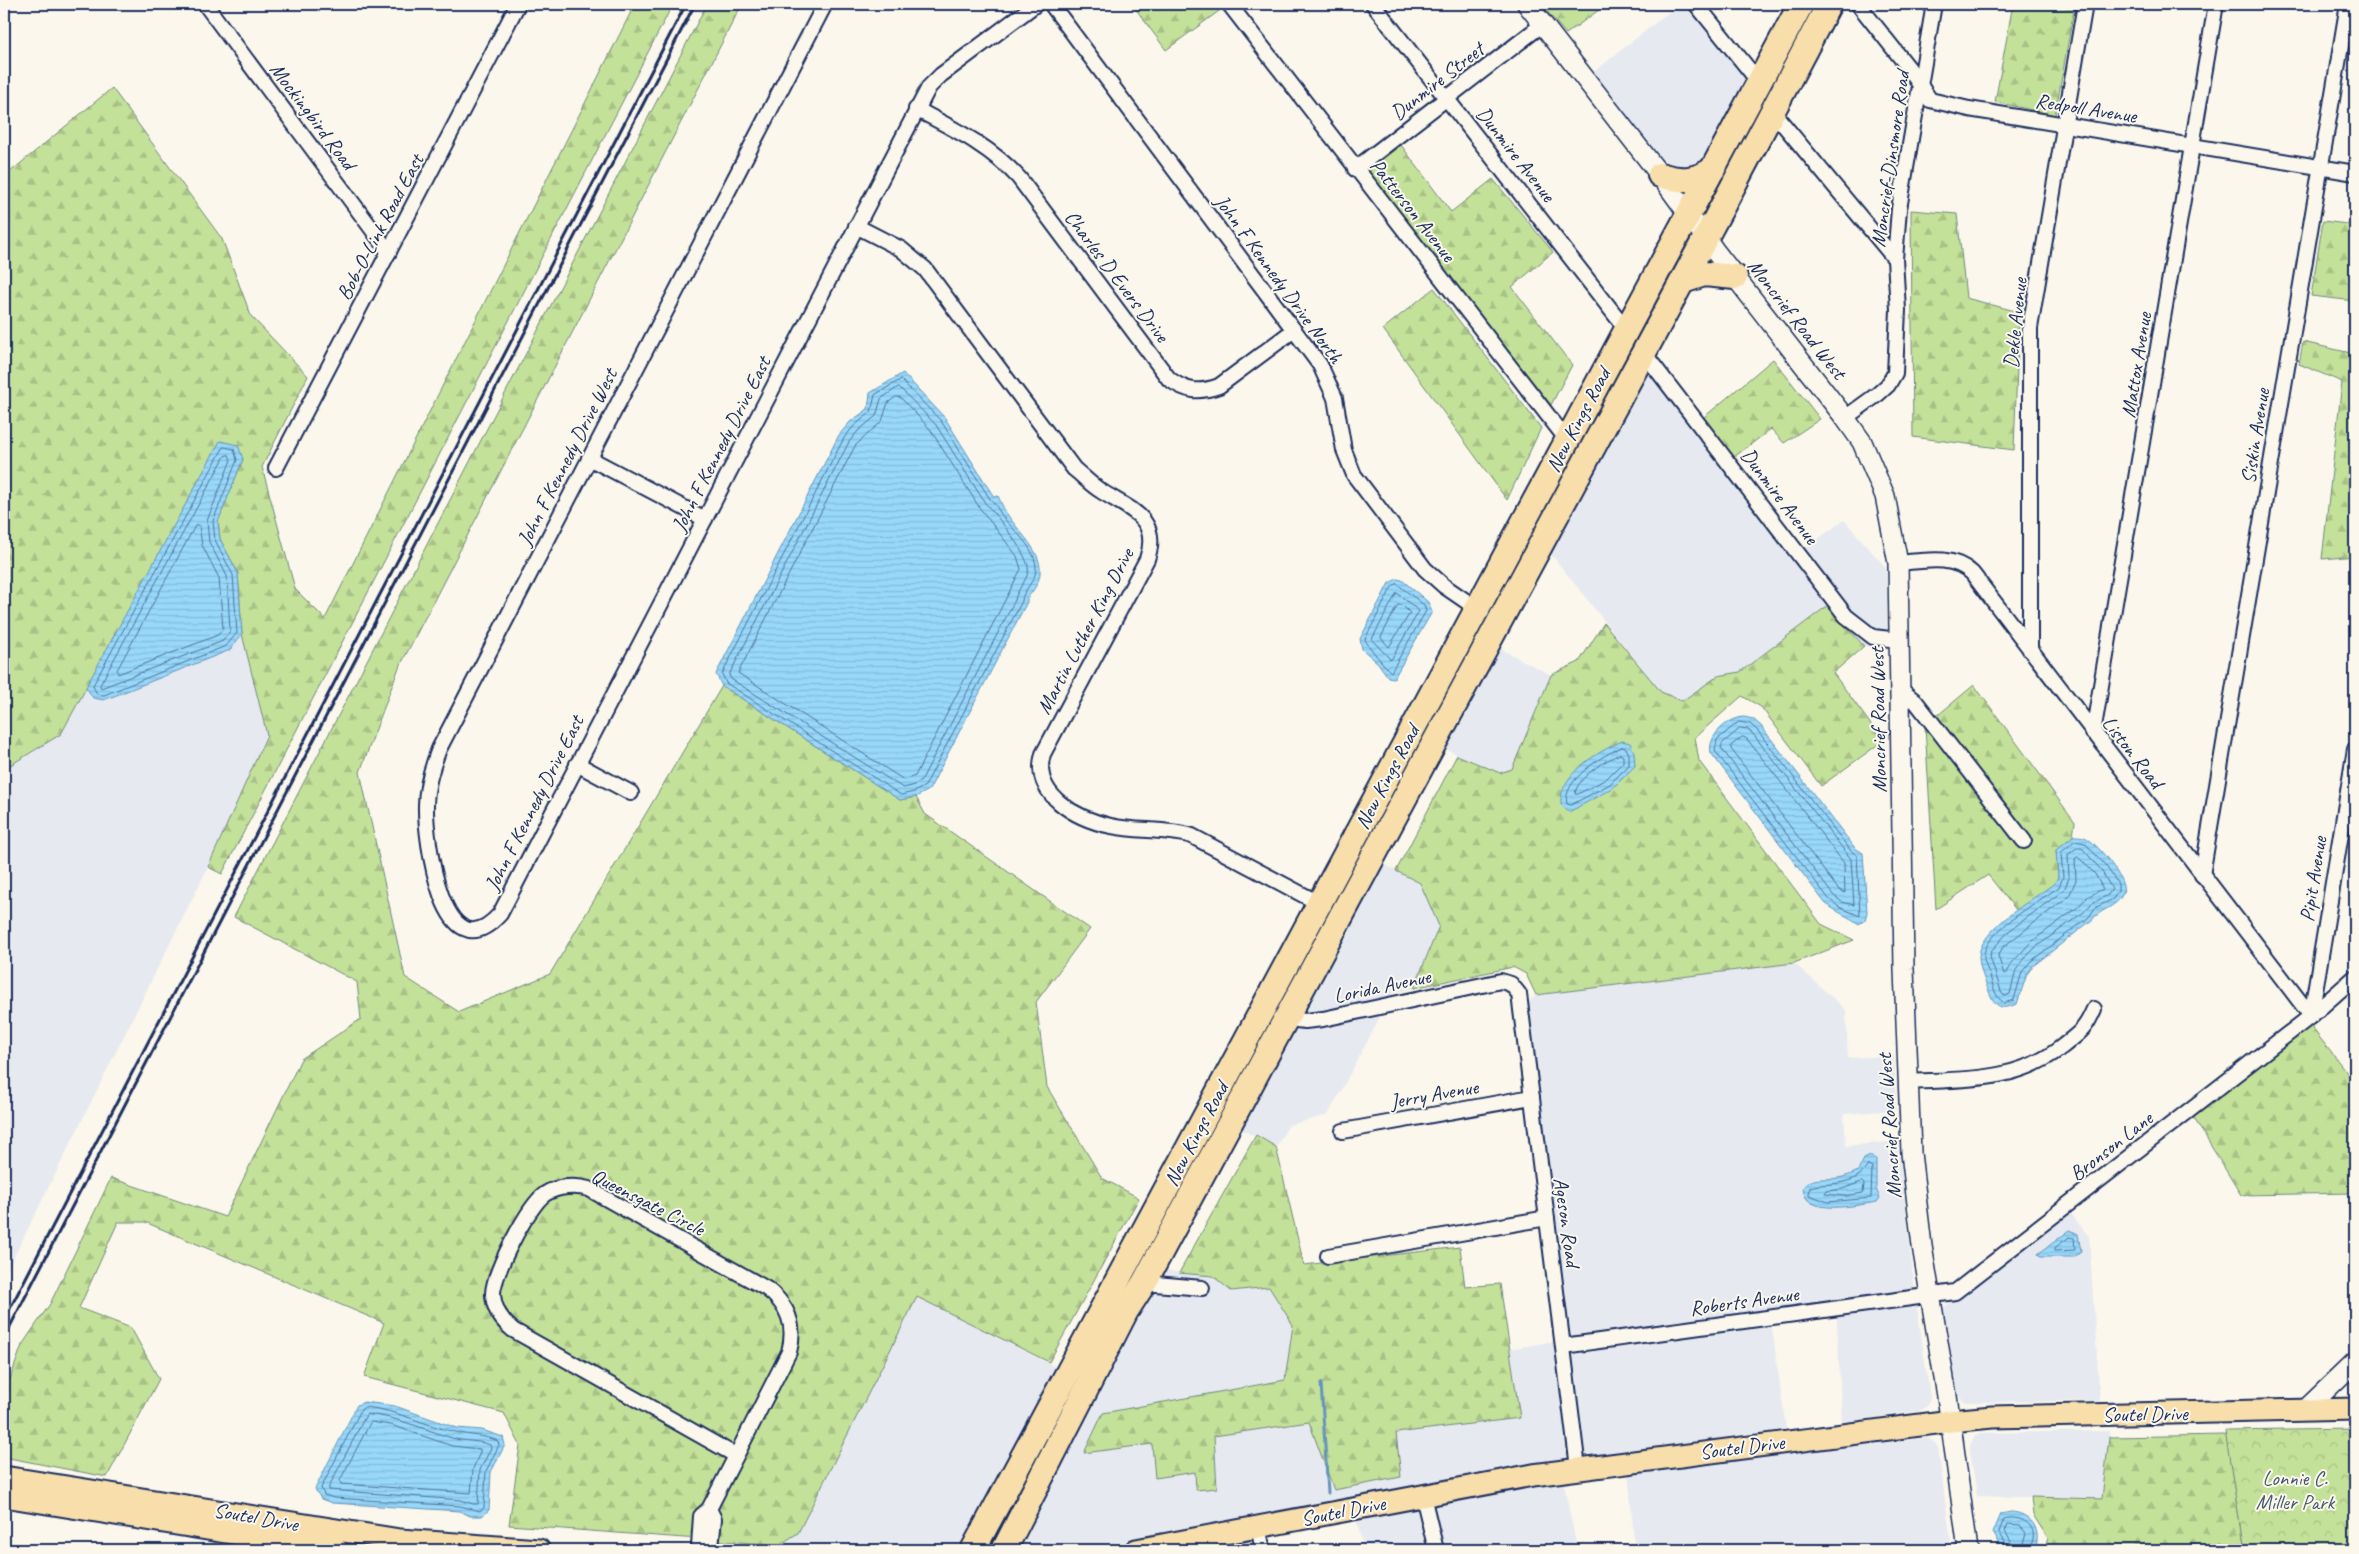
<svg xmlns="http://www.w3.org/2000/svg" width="2359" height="1554" viewBox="0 0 2359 1554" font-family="Caveat,sans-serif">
<defs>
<pattern id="forest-firs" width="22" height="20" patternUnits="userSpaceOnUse" patternTransform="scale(1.25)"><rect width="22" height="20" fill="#c4e199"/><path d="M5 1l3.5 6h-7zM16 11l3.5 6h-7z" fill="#a8c186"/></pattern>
<pattern id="park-crowns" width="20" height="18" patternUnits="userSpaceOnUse" patternTransform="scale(1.25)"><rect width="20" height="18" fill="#c4e199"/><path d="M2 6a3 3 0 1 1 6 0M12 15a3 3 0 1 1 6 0" fill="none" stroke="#a8c186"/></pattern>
<pattern id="water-rules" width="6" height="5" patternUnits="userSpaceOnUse" patternTransform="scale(1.25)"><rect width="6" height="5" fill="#98d8fa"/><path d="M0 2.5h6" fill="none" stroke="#82bad9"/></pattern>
</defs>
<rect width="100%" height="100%" fill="#fbf7ec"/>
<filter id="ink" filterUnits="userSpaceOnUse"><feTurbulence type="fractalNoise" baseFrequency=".02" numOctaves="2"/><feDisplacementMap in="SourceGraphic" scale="10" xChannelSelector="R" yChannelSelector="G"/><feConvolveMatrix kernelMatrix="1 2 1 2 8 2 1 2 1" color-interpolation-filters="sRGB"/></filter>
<g filter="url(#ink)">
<g fill="#e6e9f0">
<polygon points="1679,4 1689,4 1748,80 1707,160 1687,172 1660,165 1589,76"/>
<polygon points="1647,363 1792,558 1844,520 1886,568 1888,647 1864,646 1827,606 1740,672 1718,676 1682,701 1661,692 1546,548"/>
<polygon points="242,634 267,735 208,867 4,1277 4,769 61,734 86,687 93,698 230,650"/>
<polygon points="1491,644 1551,675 1512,769 1500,773 1436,745"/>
<polygon points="1376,860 1420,883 1439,926 1414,988 1393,993 1328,1115 1289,1125 1276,1147 1233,1125"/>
<polygon points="1794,963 1846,1010 1848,1058 1894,1056 1896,1110 1844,1114 1846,1146 1898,1141 1915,1293 1930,1397 1929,1404 1925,1408 1920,1411 1842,1422 1836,1304 1770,1313 1786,1429 1583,1457 1082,1550 1022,1550 1018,1543 1160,1268 1179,1273 1213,1276 1231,1291 1269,1287 1293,1325 1285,1380 1103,1413 1084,1453 1152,1444 1195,1472 1196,1490 1217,1488 1214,1436 1310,1422 1334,1490 1396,1433 1520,1418 1509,1349 1566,1339 1525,1006 1536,995"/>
<polygon points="2069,1211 2089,1237 2100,1401 1965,1402 1955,1393 1943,1308"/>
<polygon points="917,1296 1060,1369 964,1550 778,1550 779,1545 798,1533"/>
<polygon points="2110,1431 2102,1499 1977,1496 1970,1450 1970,1445 1976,1435 1981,1433"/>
<polygon points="1927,1438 1935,1443 1938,1448 1952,1550 1635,1550 1628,1471"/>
<polygon points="1563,1480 1576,1543 1541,1550 1364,1550 1356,1518"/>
<polygon points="1255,1538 1257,1550 1189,1550"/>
</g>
<g fill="url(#forest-firs)" stroke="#70887c">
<polygon points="635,4 673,4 222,874 208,867 267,735 242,634 238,573 220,539 218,521 243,459 220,442 61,734 4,769 4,177 112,88 222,239 251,316 308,376 262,467 295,589 325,619"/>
<polygon points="707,4 742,4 398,670 360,772 405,977 459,1012 550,974 722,686 900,800 916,797 925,814 1090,929 1036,1002 1047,1087 1102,1178 1139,1198 1049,1362 917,1297 798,1533 779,1545 509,1525 520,1445 504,1413 364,1377 384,1323 145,1222 118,1222 79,1308 131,1328 159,1379 107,1477 4,1457 4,1396 22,1345 50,1304 111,1178 225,1217 301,1059 361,1019 357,982 234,917"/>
<polygon points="1132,4 1214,4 1219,11 1166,50"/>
<polygon points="1541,4 1607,4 1566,34"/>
<polygon points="2013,4 2075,4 2055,115 1995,102"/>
<polygon points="1401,145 1451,212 1493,179 1553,252 1512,287 1572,365 1551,405 1367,171"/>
<polygon points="1911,210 1957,214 1966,298 2019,312 2014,450 1913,437"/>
<polygon points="2323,221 2355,225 2355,301 2311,296"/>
<polygon points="1434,288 1541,428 1507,500 1383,329"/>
<polygon points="2303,342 2355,354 2355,556 2322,559 2342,382 2299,364"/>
<polygon points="1773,359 1820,419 1784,443 1771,429 1734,457 1703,418"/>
<polygon points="1827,606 1864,646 1833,673 1883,741 1821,786 1761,707 1742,696 1695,737 1699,761 1821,924 1854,940 1794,963 1536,995 1526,974 1513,967 1414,988 1439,926 1420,883 1396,871 1457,755 1500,773 1512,769 1551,675 1579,662 1604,623 1661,692 1682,701 1718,676 1740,672"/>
<polygon points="1974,685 2075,822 2073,836 2056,850 2058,877 2055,883 2017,911 1988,875 1936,909 1925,726"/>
<polygon points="2309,1024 2355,1083 2355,1193 2241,1195 2192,1115"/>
<polygon points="1256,1135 1276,1147 1304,1265 1460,1247 1465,1287 1500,1284 1520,1418 1396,1433 1401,1477 1334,1490 1309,1422 1214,1436 1217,1488 1196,1490 1195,1472 1155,1478 1152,1444 1084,1453 1103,1413 1285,1380 1293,1325 1269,1287 1231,1291 1213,1276 1179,1273"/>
<polygon points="2226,1435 2244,1550 2044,1550 2048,1538 2033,1515 2031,1497 2102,1499 2109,1437"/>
</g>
<polygon fill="url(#park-crowns)" stroke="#70887c" points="2355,1429 2355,1550 2244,1550 2225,1431"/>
<g fill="url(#water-rules)" stroke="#6694bc">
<path d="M903 373 945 418 994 497 998 496C1001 502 1003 508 1007 514 1025 541 1059 564 1027 598V602L929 790 916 797 900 800 722 686 716 674 839 435 850 422 868 409 870 393Z"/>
<polygon points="220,441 238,445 243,459 218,522 220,539 238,573 242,634 230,650 104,700 93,698 86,687"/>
<polygon points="1397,579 1402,580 1428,602 1432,612 1394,678 1388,677 1378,663 1362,649 1360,639 1389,583"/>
<path d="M1744 717 1753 719 1761 726 1855 848 1863 853 1867 912 1865 920 1859 924C1848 916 1836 912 1825 903L1711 753C1707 736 1728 718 1744 717Z"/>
<path d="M1622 741 1630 743 1634 752 1635 766 1613 788 1569 812 1561 805C1558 774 1598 752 1622 741Z"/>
<path d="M2073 836C2079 836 2084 836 2088 839 2099 846 2128 881 2123 893 2117 908 2101 908 2092 920L2033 966 2027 974 2017 1004C2004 1009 1997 1010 1990 994 1986 984 1979 968 1979 957 1978 930 2035 898 2055 883L2058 877 2056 850Z"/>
<path d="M1870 1156 1876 1159V1189L1880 1198 1877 1202C1857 1205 1803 1218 1803 1187 1812 1176 1826 1180 1838 1178 1845 1177 1852 1174 1858 1171L1864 1159Z"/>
<polygon points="2070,1230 2078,1234 2081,1252 2074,1257 2040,1257 2038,1254"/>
<polygon points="364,1402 395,1406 457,1428 482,1430 503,1437 505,1445 491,1472 489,1510 482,1516 470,1516 460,1511 332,1503 321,1499 315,1489 357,1405"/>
<path d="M2011 1512C2030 1513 2041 1528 2036 1546L2030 1550H2000V1544L1993 1533 2001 1514Z"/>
</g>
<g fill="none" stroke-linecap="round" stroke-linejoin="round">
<g stroke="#4d739c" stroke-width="1">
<path d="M901 380 941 421 990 499C997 505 998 510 1003 517 1015 532 1037 549 1036 570 1035 582 1022 591 1022 601L925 786 914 792 901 795 726 683 722 674 844 438 854 426 871 412 875 395Z"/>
<path d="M899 387 936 425 985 503C995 513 1032 558 1028 572 1026 582 1017 589 1015 600L921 781 912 786 903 788 731 679 729 675 849 442 858 431 876 416 881 399Z"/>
<polygon points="896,397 900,397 930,429 979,507 1017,556 1021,569 915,776 904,780 738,673 855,446 882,421 888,403"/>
<polygon points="224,447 234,449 237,460 213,521 215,540 233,575 237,633 226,646 104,695 97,694 93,686"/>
<polygon points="229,455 231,460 207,521 209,542 227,576 230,631 223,641 101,688 100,685 225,456"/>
<polygon points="199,525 202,545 219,578 223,629 218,635 118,674 117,670 195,526"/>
<path d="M1397 584 1424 605 1426 611 1391 672C1387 669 1366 644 1365 639L1392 587Z"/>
<polygon points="1397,593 1419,611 1391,660 1372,640"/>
<polygon points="1398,605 1402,605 1410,613 1389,647 1381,638"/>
<polygon points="1739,722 1750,724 1757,730 1851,851 1857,855 1860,916 1839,907 1829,899 1715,751 1717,740"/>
<polygon points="1741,728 1747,729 1753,734 1851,859 1854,905 1842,902 1833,895 1721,748 1722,744"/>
<polygon points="1743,737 1747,739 1844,863 1845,893 1838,889 1731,749 1731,746"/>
<path d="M1622 747 1626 748 1629 754V765L1610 784 1571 805 1567 804C1561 781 1604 754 1622 747Z"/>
<path d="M1620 754 1623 756V762L1606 779 1578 794H1575C1577 777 1606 760 1620 754Z"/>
<path d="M2075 841 2085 843 2106 866 2118 884V891L2113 899 2095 908 2089 917 2030 962 2022 972 2014 1000 2004 1003C1995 997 1993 986 1990 976 1988 970 1984 963 1984 957 1982 933 2041 900 2059 887L2063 877 2061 853Z"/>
<polygon points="2077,848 2082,848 2101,870 2112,889 2108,895 2092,903 2084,912 2036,947 2025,958 2016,970 2010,994 2005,996 2001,991 1990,957 1991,951 2009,931 2064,890 2069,878 2068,855"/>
<polygon points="2078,857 2095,874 2103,889 2087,897 2078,907 2030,943 2012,963 2007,973 2004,974 1998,956 2003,947 2069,896 2076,880 2075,859"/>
<path d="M1868 1165 1872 1167 1871 1198 1828 1202 1809 1195 1810 1187C1829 1182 1857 1187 1868 1165Z"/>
<polygon points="1862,1182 1864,1184 1863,1193 1844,1196 1825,1194 1827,1191 1842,1189"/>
<polygon points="2070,1237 2074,1238 2075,1250 2055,1251 2055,1248"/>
<path d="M365 1407C398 1410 425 1426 456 1432 471 1436 484 1435 498 1441L499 1445 486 1471 484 1508 480 1511 460 1506 334 1498 324 1495 321 1488 361 1410Z"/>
<path d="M367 1414C397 1417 423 1429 452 1438 465 1442 478 1440 490 1445L491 1448 480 1470 478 1504H473L461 1500 329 1490V1487Z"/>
<polygon points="371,1422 391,1425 452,1446 480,1449 480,1452 473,1469 471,1493 341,1484 340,1481"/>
<path d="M2005 1550V1542L1999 1532 2004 1519C2017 1515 2036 1522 2033 1539 2032 1544 2028 1545 2028 1550"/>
<polyline points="2011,1550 2011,1542 2005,1531 2008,1524 2020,1525 2026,1534 2021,1550"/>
</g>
<polyline stroke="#6694bc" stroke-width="3" points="1321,1383 1328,1493"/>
<defs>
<g id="street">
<polyline points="205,4 389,252"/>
<path d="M825 4 439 749C432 767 426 786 426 805 425 838 443 977 500 914L929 87 941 75 1036 4"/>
<polyline points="1051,4 1320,365 1335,398 1344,450 1354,475 1425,569 1444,586 1482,612"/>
<polyline points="1229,4 1567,440"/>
<polyline points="1373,4 1626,329"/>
<polyline points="1696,4 1759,82"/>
<polyline points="1858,4 1908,67 1930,100 1969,109 2355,173"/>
<path d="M916 109C954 129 990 146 1019 178L1169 379C1187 392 1199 393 1219 386L1294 330"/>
<polyline points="1773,112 1895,259"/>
<polyline points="1355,169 1543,24"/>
<path d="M856 226 901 249 925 269 1074 469C1083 476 1091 485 1101 491 1129 509 1161 518 1147 559L1043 754C1031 795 1077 819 1111 826 1138 832 1165 828 1192 836L1324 906"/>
<polyline points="1644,353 1846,616 1873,637 1899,640"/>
<polyline points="1845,418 1878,394 1888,385 1895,373 1898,310 1895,259 1899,209 1934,4"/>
<polyline points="589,458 705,519"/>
<polyline points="276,468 518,4"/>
<path d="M1898 563C1924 561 1952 554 1972 573L2311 1016"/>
<polyline points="2030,650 2030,328 2085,4"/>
<polyline points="1900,689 1916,702 2024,841"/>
<polyline points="2093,733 2216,4"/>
<polyline points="577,764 631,793"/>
<polyline points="2202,875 2348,4"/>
<polyline points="2311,1016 2355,749"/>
<polyline points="1280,1018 1305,1021 1323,1019 1501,981 1511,984 1519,994 1578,1468"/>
<path d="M1907 1082C1962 1079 2017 1083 2063 1046 2080 1032 2085 1030 2094 1009"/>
<polyline points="1343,1131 1532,1097"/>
<polyline points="1328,1256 1547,1218"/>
<polyline points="1144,1283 1202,1288"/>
<polyline points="1563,1346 1955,1292 2311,1016 2355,977"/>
<polyline points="1423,1496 1436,1550"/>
<polyline points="1258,1527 1263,1550"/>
<path d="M703 1550 699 1546 701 1516 709 1509 789 1352C796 1326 789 1306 767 1289L589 1189C576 1185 557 1186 545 1194 528 1206 492 1275 493 1295 494 1310 502 1321 513 1330L735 1455"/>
<polyline points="707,1550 711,1547 714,1519 709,1509"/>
</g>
<g id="secondary">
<polyline points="1527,4 1660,175 1715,251 1845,418 1862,442 1885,496 1898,563 1904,969 1911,1153 1922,1246 1947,1396 1968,1550"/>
<polyline points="2305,1410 2355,1362"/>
</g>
<g id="primary">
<polyline points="4,1477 400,1540 539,1550"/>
<polyline points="4,1496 337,1550"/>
<polyline points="1136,1550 1533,1475 1951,1421 1992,1417 2355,1409"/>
</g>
<g id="highway">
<path d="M1660 175C1679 181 1695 182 1713 169"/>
<polyline points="1683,281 1704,274 1735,277"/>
<polyline points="973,1550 1801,4"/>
<polyline points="1004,1550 1126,1311 1144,1283 1721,209 1829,4"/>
</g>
</defs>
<use href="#street" stroke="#1b2f5e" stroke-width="18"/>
<use href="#secondary" stroke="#1b2f5e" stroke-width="22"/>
<use href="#primary" stroke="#1b2f5e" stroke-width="25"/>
<use href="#highway" stroke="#1b2f5e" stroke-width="28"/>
<use href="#street" stroke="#fbf7ec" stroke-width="14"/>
<use href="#secondary" stroke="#fbf7ec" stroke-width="19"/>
<use href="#primary" stroke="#f8deab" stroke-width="21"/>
<use href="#highway" stroke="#f8deab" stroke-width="24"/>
<g stroke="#1b2f5e" stroke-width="3">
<polyline points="4,1320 686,4"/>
<polyline points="4,1338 695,4"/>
</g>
</g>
</g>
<g text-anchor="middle" stroke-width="4" stroke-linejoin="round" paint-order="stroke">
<g font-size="21" fill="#1b2f5e" stroke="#fbf7ec">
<text transform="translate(1437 81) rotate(-38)" y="7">Dunmire Street</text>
<text transform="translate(2086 108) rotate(9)" y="7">Redpoll Avenue</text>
<text transform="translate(313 116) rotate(53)" y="7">Mockingbird Road</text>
<text transform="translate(1516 154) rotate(52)" y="7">Dunmire Avenue</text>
<text transform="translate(1890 159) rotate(-82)" y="7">Moncrief-Dinsmore Road</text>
<text transform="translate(1413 210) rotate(52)" y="7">Patterson Avenue</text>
<text transform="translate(380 227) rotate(-62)" y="7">Bob-O-Link Road East</text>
<text transform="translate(1117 276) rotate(53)" y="7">Charles D Evers Drive</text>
<text transform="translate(1279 279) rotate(54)" y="7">John F Kennedy Drive North</text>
<text transform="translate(1797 319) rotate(52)" y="7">Moncrief Road West</text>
<text transform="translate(2015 323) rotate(-84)" y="7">Dekle Avenue</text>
<text transform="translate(2136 365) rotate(-81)" y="7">Mattox Avenue</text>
<text transform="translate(1578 420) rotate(-62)" y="7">New Kings Road</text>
<text transform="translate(2255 436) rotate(-81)" y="7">Siskin Avenue</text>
<text transform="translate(721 444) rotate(-63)" y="7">John F Kennedy Drive East</text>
<text transform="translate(567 457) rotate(-63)" y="7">John F Kennedy Drive West</text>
<text transform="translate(1780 496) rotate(53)" y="7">Dunmire Avenue</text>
<text transform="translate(1085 631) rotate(-62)" y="7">Martin Luther King Drive</text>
<text transform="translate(1878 720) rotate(-91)" y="7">Moncrief Road West</text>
<text transform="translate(2133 752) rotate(52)" y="7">Liston Road</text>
<text transform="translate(1387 777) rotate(-62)" y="7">New Kings Road</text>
<text transform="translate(534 803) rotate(-63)" y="7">John F Kennedy Drive East</text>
<text transform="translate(2313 879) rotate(-81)" y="7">Pipit Avenue</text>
<text transform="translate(1382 986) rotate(-12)" y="7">Lorida Avenue</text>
<text transform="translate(1434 1094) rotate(-10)" y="7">Jerry Avenue</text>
<text transform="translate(1889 1126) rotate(-94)" y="7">Moncrief Road West</text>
<text transform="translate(1196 1134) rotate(-62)" y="7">New Kings Road</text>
<text transform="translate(2111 1146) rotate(-38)" y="7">Bronson Lane</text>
<text transform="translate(648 1202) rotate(27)" y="7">Queensgate Circle</text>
<text transform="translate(1567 1222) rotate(82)" y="7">Ageson Road</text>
<text transform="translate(1744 1301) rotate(-8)" y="7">Roberts Avenue</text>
<text transform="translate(2145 1414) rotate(-1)" y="7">Soutel Drive</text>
<text transform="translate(1742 1447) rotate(-7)" y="7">Soutel Drive</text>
<text transform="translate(1343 1511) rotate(-11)" y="7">Soutel Drive</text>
<text transform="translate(256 1517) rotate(10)" y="7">Soutel Drive</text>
</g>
<g font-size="21" fill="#455c6d" stroke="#fbf7ec">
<text x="2295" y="1485">Lonnie C.<tspan x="2295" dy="24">Miller Park</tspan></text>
</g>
</g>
<rect width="2359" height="1554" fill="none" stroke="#fbf7ec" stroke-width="20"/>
<rect x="10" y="10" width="2339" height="1534" fill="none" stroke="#1b2f5e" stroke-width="2" filter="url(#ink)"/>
</svg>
